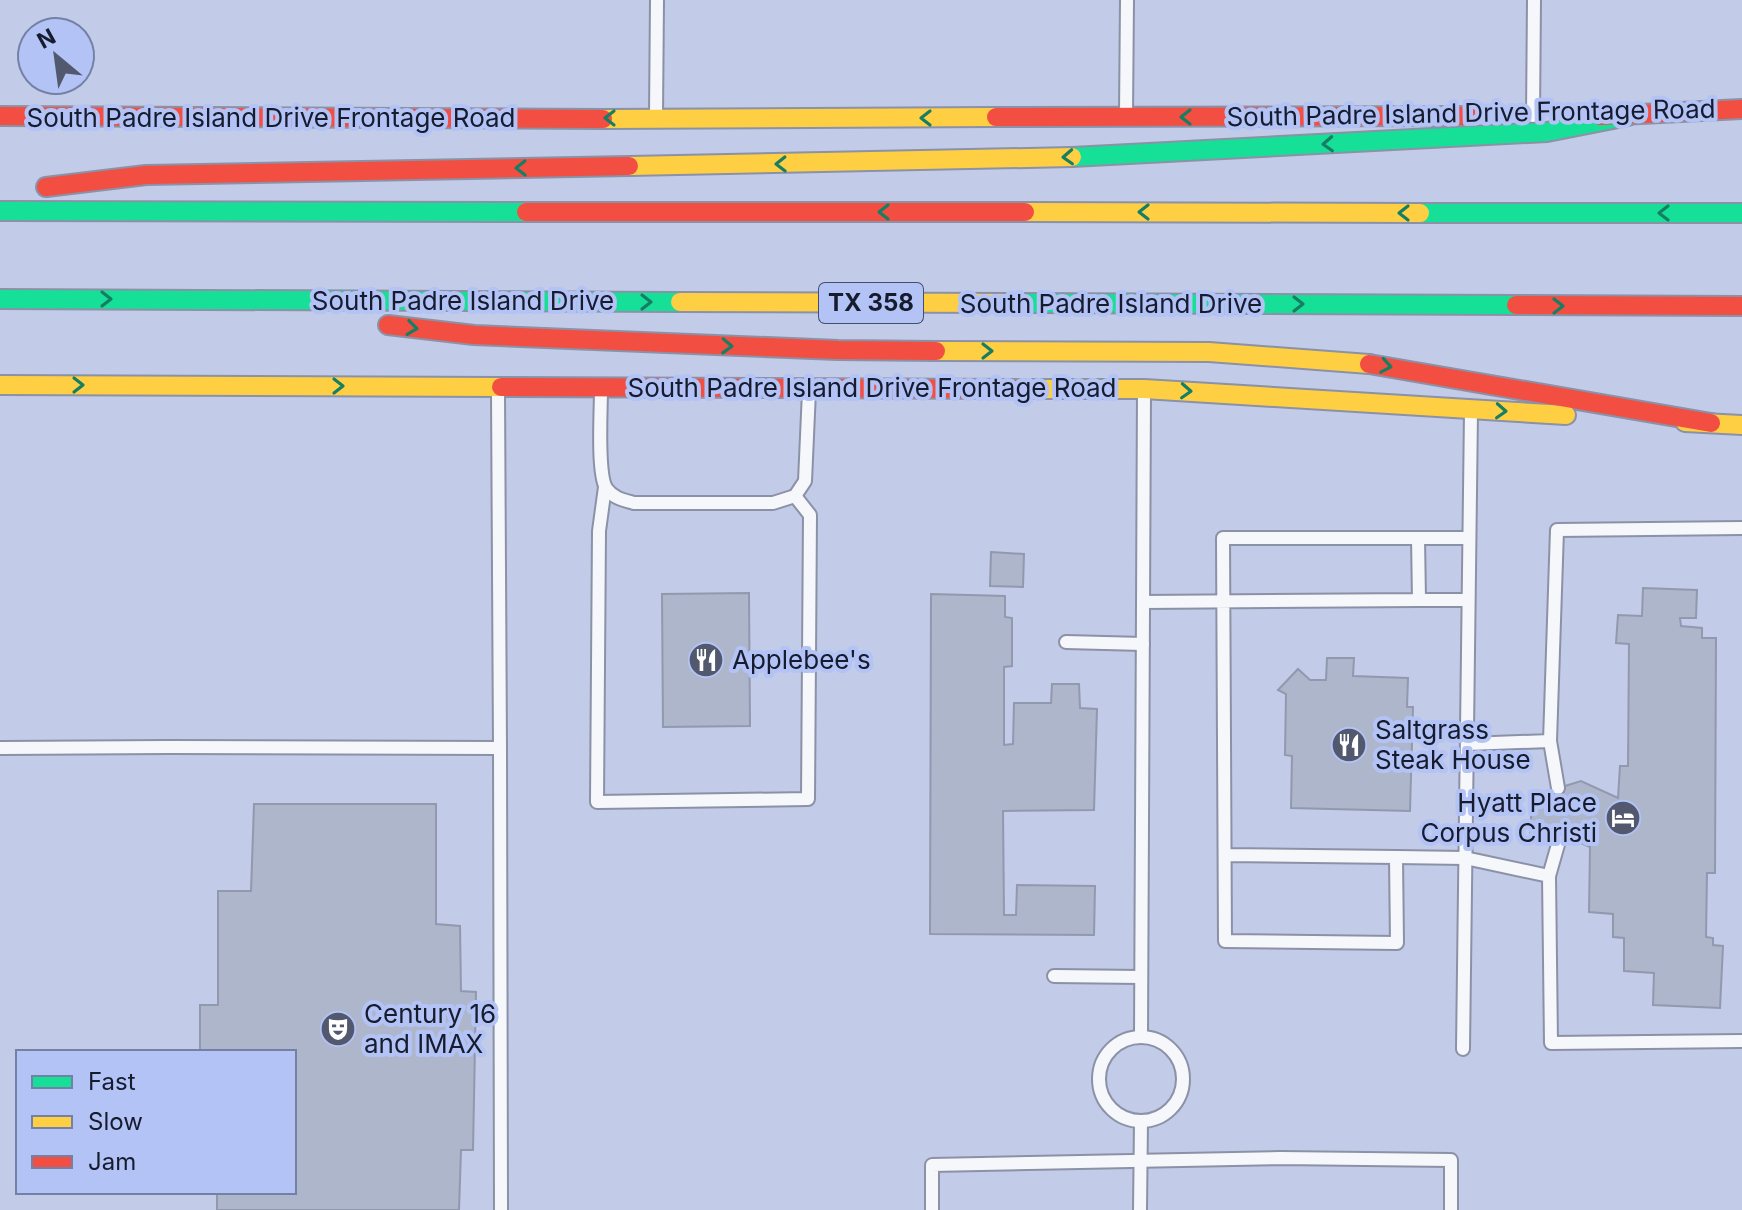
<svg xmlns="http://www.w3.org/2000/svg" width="1742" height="1210" viewBox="0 0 1742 1210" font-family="Inter,sans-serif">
<rect width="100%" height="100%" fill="#c2cbe7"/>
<g fill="#aeb6cb" stroke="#9298ae" stroke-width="2">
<polygon points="991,552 1024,554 1023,587 990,586"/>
<polygon points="1643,588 1697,590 1696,618 1680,618 1681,626 1702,628 1702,638 1716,638 1715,873 1707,873 1706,937 1713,938 1713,945 1723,946 1720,1008 1653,1005 1654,973 1624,971 1624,938 1613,937 1613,914 1589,912 1590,847 1581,843 1530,839 1532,796 1581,781 1618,798 1620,766 1628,766 1629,644 1616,643 1618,615 1642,616"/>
<polygon points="749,593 750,726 663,727 662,594"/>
<polygon points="931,594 1005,596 1005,617 1012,618 1012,666 1004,667 1004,745 1013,744 1014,703 1051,703 1052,684 1079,684 1080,708 1097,709 1094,810 1003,811 1004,915 1016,915 1017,885 1095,886 1094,935 930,934"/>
<polygon points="1327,658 1354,658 1353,676 1408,678 1407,707 1413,707 1410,811 1291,808 1292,756 1285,755 1286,694 1278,690 1298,669 1310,680 1326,680"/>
<polygon points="254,804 436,804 436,924 460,926 461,991 476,992 473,1150 461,1150 459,1210 217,1210 217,1192 294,1192 294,1052 200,1052 200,1005 218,1005 218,891 251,891"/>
</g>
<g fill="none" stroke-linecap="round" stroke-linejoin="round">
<defs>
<g id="lane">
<polyline points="1126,114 1127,0"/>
<polyline points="656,115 657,0"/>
<polyline points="1533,116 1534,0"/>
<path d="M601 390C601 411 597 472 606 488 613 498 623 500 634 503H773L795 496 805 481 809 391"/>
<polyline points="605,487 599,531 597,802 808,799 810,515 795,496"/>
<polyline points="1418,538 1469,538"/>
<polyline points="1419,600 1468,600"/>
<polyline points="1143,602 1419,600 1418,538 1223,538 1225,941 1397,943 1396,857 1225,855"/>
<polyline points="1066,642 1143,644"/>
<polyline points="1550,741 1558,788"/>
<polyline points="1467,744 1550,741 1557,530 1742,528"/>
<polyline points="0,748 168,747 500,748 498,391"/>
<polyline points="500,748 501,1210"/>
<polyline points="1396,857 1465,858 1549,876 1551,1043 1742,1041"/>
<polyline points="1549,876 1559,841"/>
<polyline points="1054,976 1141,977"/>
<polyline points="1141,1037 1144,392"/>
<circle cx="1141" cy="1079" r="42"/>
<polyline points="1463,1049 1471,412"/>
<polyline points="932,1210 932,1165 1280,1158 1451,1160 1451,1210"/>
<polyline points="1140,1210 1141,1121"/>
</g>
<g id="fast">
<polyline points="1072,157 1547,132 1628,116"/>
<polyline points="0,211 526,212"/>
<polyline points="1420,213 1742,213"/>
<polyline points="0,299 680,302"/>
<polyline points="1016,303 1516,305"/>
</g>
<g id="slow">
<polyline points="603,119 996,117"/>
<polyline points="629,166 1072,157"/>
<polyline points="1025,212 1420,213"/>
<polyline points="680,302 1016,303"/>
<polyline points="936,351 1209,352 1369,364"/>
<polyline points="0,385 501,387"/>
<polyline points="1023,389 1144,389 1566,415"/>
<polyline points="1685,422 1742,425"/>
</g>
<g id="jam">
<polyline points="0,116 603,119"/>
<polyline points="1600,116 1742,109"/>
<polyline points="996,117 1469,116"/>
<polyline points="46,187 146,175 629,166"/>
<polyline points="526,212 1025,212"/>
<polyline points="1516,305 1742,306"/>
<polyline points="388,325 474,335 838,350 936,351"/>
<polyline points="1369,364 1711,423"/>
<polyline points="501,387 1023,389"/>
</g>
</defs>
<use href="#lane" stroke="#8b91a6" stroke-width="16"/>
<use href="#fast" stroke="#8b91a6" stroke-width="22"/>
<use href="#slow" stroke="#8b91a6" stroke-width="22"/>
<use href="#jam" stroke="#8b91a6" stroke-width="22"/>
<use href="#lane" stroke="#f6f7fb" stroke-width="12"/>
<use href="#fast" stroke="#16e098" stroke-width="18"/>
<use href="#slow" stroke="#ffcf43" stroke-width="18"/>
<use href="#jam" stroke="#f24e42" stroke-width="18"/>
</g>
<defs><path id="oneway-chevron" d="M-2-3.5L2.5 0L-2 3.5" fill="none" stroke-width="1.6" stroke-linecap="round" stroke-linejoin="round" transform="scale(2)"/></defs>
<g stroke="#167e63">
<use href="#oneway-chevron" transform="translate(1186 117) rotate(180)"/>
<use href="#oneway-chevron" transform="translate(610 118) rotate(180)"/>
<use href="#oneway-chevron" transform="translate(926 118) rotate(180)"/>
<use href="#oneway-chevron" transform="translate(1328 144) rotate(177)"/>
<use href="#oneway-chevron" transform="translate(1068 157) rotate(177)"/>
<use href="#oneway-chevron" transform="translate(781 164) rotate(179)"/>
<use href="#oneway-chevron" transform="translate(521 168) rotate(179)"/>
<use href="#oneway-chevron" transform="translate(884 212) rotate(-180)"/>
<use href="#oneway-chevron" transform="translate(1144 212) rotate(-180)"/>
<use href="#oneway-chevron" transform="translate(1404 213) rotate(-180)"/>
<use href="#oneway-chevron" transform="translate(1664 213) rotate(-180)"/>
<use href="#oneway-chevron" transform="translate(106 299)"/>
<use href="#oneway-chevron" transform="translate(646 302)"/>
<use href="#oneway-chevron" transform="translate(1298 304)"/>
<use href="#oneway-chevron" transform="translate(1558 306)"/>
<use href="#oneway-chevron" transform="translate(412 328) rotate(7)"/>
<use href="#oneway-chevron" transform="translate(727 346) rotate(2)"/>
<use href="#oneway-chevron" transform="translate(987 351)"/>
<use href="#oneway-chevron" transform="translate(1386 366) rotate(10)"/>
<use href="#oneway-chevron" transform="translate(78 385)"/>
<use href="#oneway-chevron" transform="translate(338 386)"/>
<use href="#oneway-chevron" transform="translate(1186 391) rotate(3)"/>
<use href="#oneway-chevron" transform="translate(1501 411) rotate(3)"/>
</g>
<defs>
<symbol id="restaurant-disc" viewBox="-11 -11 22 22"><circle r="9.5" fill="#52596f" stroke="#b3c3f6"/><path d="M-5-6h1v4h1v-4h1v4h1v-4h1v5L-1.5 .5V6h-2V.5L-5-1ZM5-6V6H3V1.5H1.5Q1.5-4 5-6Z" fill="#fff"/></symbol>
<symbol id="hotel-disc" viewBox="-11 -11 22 22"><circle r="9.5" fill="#52596f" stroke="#b3c3f6"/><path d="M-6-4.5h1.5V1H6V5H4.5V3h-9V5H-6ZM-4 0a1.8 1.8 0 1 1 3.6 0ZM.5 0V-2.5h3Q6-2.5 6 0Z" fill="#fff"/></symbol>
<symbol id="theatre-disc" viewBox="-11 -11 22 22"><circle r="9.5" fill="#52596f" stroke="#b3c3f6"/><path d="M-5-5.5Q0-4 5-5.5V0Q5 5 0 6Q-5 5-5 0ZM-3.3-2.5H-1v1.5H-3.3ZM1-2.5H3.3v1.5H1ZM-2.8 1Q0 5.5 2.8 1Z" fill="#fff"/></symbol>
</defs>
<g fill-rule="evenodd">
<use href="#restaurant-disc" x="686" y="640" width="40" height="40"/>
<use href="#restaurant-disc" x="1329" y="725" width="40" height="40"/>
<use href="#hotel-disc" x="1603" y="798" width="40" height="40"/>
<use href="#theatre-disc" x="318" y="1009" width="40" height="40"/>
</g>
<g text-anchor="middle" stroke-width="8" stroke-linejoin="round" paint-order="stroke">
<rect fill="#b3c3f6" stroke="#454e6a" stroke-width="2" x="819" y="283" width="104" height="40" rx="6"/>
<g font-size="24" font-weight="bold" fill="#161c2e">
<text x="871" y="311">TX 358</text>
</g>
<g font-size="26" fill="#161c2e" stroke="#b3c3f6">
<text transform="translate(1471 113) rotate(-1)" y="9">South Padre Island Drive Frontage Road</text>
<text x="271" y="127">South Padre Island Drive Frontage Road</text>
<text x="463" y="310">South Padre Island Drive</text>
<text x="1111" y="313">South Padre Island Drive</text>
<text x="872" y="397">South Padre Island Drive Frontage Road</text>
</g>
<g font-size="26" fill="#161c2e" stroke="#b3c3f6" text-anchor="start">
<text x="732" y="669">Applebee's</text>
<text x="1375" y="739">Saltgrass<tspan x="1375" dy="30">Steak House</tspan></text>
<text x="1597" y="812" text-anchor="end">Hyatt Place<tspan x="1597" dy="30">Corpus Christi</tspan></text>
<text x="364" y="1023">Century 16<tspan x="364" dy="30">and IMAX</tspan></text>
</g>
</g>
<rect x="16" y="1050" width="280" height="144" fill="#b3c3f6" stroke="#7480a6" stroke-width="2"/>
<rect x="32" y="1076" width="40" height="12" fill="#16e098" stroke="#7480a6" stroke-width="2"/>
<text x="88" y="1090" font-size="24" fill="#161c2e">Fast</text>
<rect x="32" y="1116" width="40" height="12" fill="#ffcf43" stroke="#7480a6" stroke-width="2"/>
<text x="88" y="1130" font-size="24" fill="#161c2e">Slow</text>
<rect x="32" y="1156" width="40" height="12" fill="#f24e42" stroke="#7480a6" stroke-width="2"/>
<text x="88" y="1170" font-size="24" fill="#161c2e">Jam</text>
<g transform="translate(56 56) rotate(331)"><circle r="38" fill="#b3c3f6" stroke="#7480a6" stroke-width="2"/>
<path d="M0-6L14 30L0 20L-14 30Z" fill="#52596f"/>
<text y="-12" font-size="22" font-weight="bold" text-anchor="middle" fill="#161c2e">N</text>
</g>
</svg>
